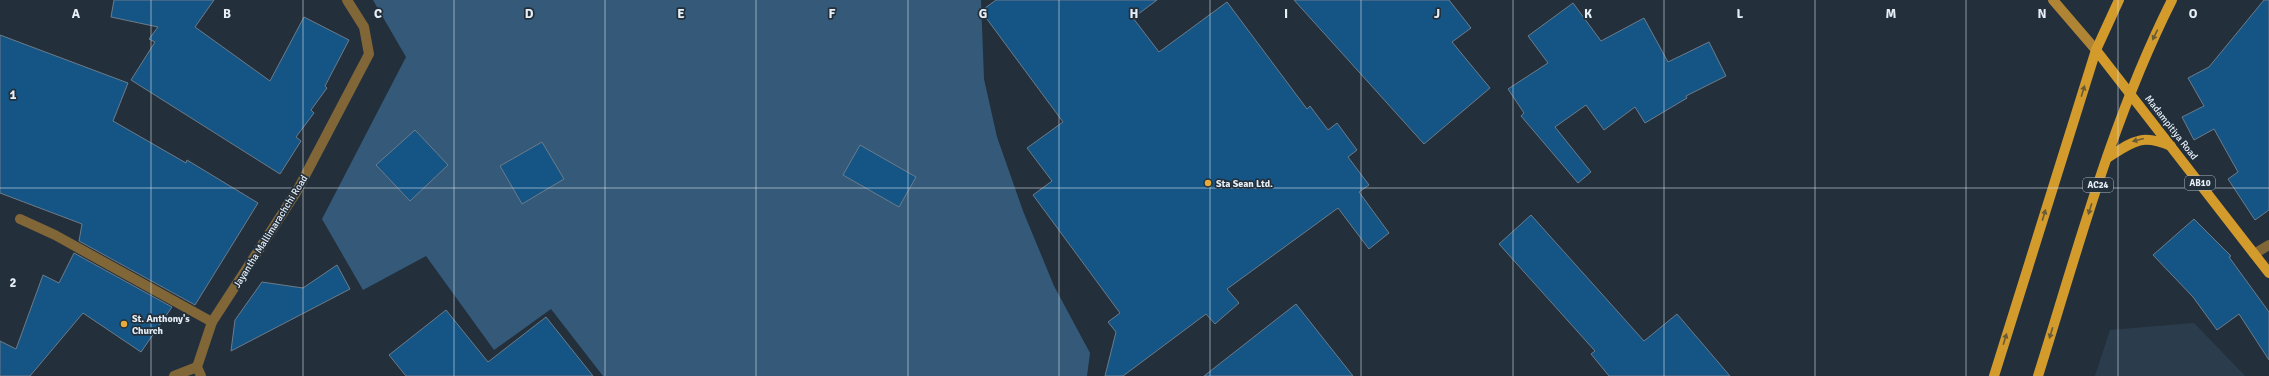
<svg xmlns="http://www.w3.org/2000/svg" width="2269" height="376" viewBox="0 0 2269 376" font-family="Signika,sans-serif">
<rect width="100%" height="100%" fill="#23303c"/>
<polygon fill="#2b3d4c" points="2194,323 2245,376 2095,376 2110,330"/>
<polygon fill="#355a79" points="373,0 981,0 984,79 997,137 1023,211 1054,286 1090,353 1087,376 603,376 551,309 494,350 426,256 363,290 322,219 406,57"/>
<g fill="#155585" stroke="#6c7b89">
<polygon points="114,0 214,0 195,27 270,81 304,17 349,40 325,86 327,88 311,110 314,113 296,137 301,141 280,174 131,80 155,42 149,39 158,27 111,17"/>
<polygon points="996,0 1157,0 1133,18 1159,52 1227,2 1307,109 1310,106 1328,130 1337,123 1357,150 1348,157 1369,185 1359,192 1389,233 1369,249 1338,208 1227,289 1239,303 1215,324 1206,314 1123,376 1105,376 1116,332 1108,322 1120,313 1033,195 1052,181 1027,148 1063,122 981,11"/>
<polygon points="1294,0 1449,0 1471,28 1452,42 1490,88 1424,144"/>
<polygon points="2264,0 2269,0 2269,210 2255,220 2228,179 2238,172 2214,129 2194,140 2182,117 2204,106 2188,78 2209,67"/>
<polygon points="1573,3 1601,41 1644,18 1668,62 1709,42 1726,76 1686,96 1687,98 1645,123 1635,107 1604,130 1586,105 1555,127 1591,172 1578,183 1521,116 1524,113 1508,89 1548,63 1528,36"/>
<polygon points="0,35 128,83 113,121 186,163 187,160 258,203 195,305 79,241 82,224 0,193"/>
<polygon points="415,130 448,165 410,201 376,165"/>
<polygon points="542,142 564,179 522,204 500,166"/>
<polygon points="860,145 916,177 899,207 843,175"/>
<polygon points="1531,215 1644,341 1677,314 1730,376 1609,376 1591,354 1595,351 1499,244"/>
<polygon points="2194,219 2231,256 2229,257 2269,312 2269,360 2239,314 2217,330 2193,297 2153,255"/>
<polygon points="74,253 172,307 141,352 83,313 30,376 0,376 0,341 16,349 43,275 59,283"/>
<polygon points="337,265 350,289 231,351 235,320 262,282 303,288"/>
<polygon points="1296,304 1353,376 1204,376"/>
<polygon points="446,310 488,362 546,317 593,376 406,376 389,355"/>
</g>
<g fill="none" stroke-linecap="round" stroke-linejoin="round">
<g stroke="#816638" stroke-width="10">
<polyline points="20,219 55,235 212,322"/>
<polyline points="2254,254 2269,245"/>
<polyline points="174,376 197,367"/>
</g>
<polyline stroke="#816638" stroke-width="10" points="201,376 197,367 212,322 297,191 369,54 364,27 347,0"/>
<polyline stroke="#b08435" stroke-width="10" points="2053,0 2096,50"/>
<g stroke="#d39b2c" stroke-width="10">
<polyline points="2096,50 2269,273"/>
<path d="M2107 158C2132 142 2141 133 2171 146"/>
<polyline points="1994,376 2096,50 2119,0"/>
<path d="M2038 376C2078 249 2112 119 2172 0"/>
</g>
</g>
<defs><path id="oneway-solid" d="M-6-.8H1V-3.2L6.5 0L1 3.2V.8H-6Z"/></defs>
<g fill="#695b36">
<use href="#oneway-solid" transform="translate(2155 35) rotate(116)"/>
<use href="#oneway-solid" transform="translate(2083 91) rotate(-73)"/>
<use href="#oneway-solid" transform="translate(2138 140) rotate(166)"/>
<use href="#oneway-solid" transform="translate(2090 209) rotate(107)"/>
<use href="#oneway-solid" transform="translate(2044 215) rotate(-73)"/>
<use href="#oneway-solid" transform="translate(2051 333) rotate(107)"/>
<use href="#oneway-solid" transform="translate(2005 339) rotate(-73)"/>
</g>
<path fill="none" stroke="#e6eef6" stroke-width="1" stroke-opacity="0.55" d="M151 0V376M303 0V376M454 0V376M605 0V376M756 0V376M908 0V376M1059 0V376M1210 0V376M1361 0V376M1513 0V376M1664 0V376M1815 0V376M1966 0V376M2118 0V376M0 188H2269"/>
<g fill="#e8ab37" stroke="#23303c" stroke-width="1.5">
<circle cx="1208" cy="183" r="4"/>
<circle cx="124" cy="324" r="4"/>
</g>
<g text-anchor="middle" stroke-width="3.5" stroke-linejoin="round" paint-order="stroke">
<g fill="#23303c" stroke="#acb5be" stroke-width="1">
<rect x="2185" y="176" width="30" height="14" rx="3"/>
<rect x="2083" y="178" width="30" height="14" rx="3"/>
</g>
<g font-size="9" font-weight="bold" fill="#e6eef6">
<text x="2200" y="186">AB10</text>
<text x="2098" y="188">AC24</text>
</g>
<g font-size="10" fill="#e6eef6" stroke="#23303c">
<text transform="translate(2172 127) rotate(52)" y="4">Madampitiya Road</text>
<text transform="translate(270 231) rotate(-58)" y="4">Jayantha Mallimarachchi Road</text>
</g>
<g font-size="10" font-weight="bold" fill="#e6eef6" stroke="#23303c" text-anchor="start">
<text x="1216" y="187">Sta Sean Ltd.</text>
<text x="132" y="322">St. Anthony's<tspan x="132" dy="12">Church</tspan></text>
</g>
</g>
<g font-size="13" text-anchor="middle" font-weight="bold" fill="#e6eef6" stroke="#23303c" stroke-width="3.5" stroke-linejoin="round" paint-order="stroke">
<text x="76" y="18">A</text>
<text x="227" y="18">B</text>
<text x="378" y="18">C</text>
<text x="529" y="18">D</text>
<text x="681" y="18">E</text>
<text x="832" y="18">F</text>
<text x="983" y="18">G</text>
<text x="1134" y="18">H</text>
<text x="1286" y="18">I</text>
<text x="1437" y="18">J</text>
<text x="1588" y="18">K</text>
<text x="1740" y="18">L</text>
<text x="1891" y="18">M</text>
<text x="2042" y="18">N</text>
<text x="2193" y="18">O</text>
<text x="13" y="99">1</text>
<text x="13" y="287">2</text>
</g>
</svg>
